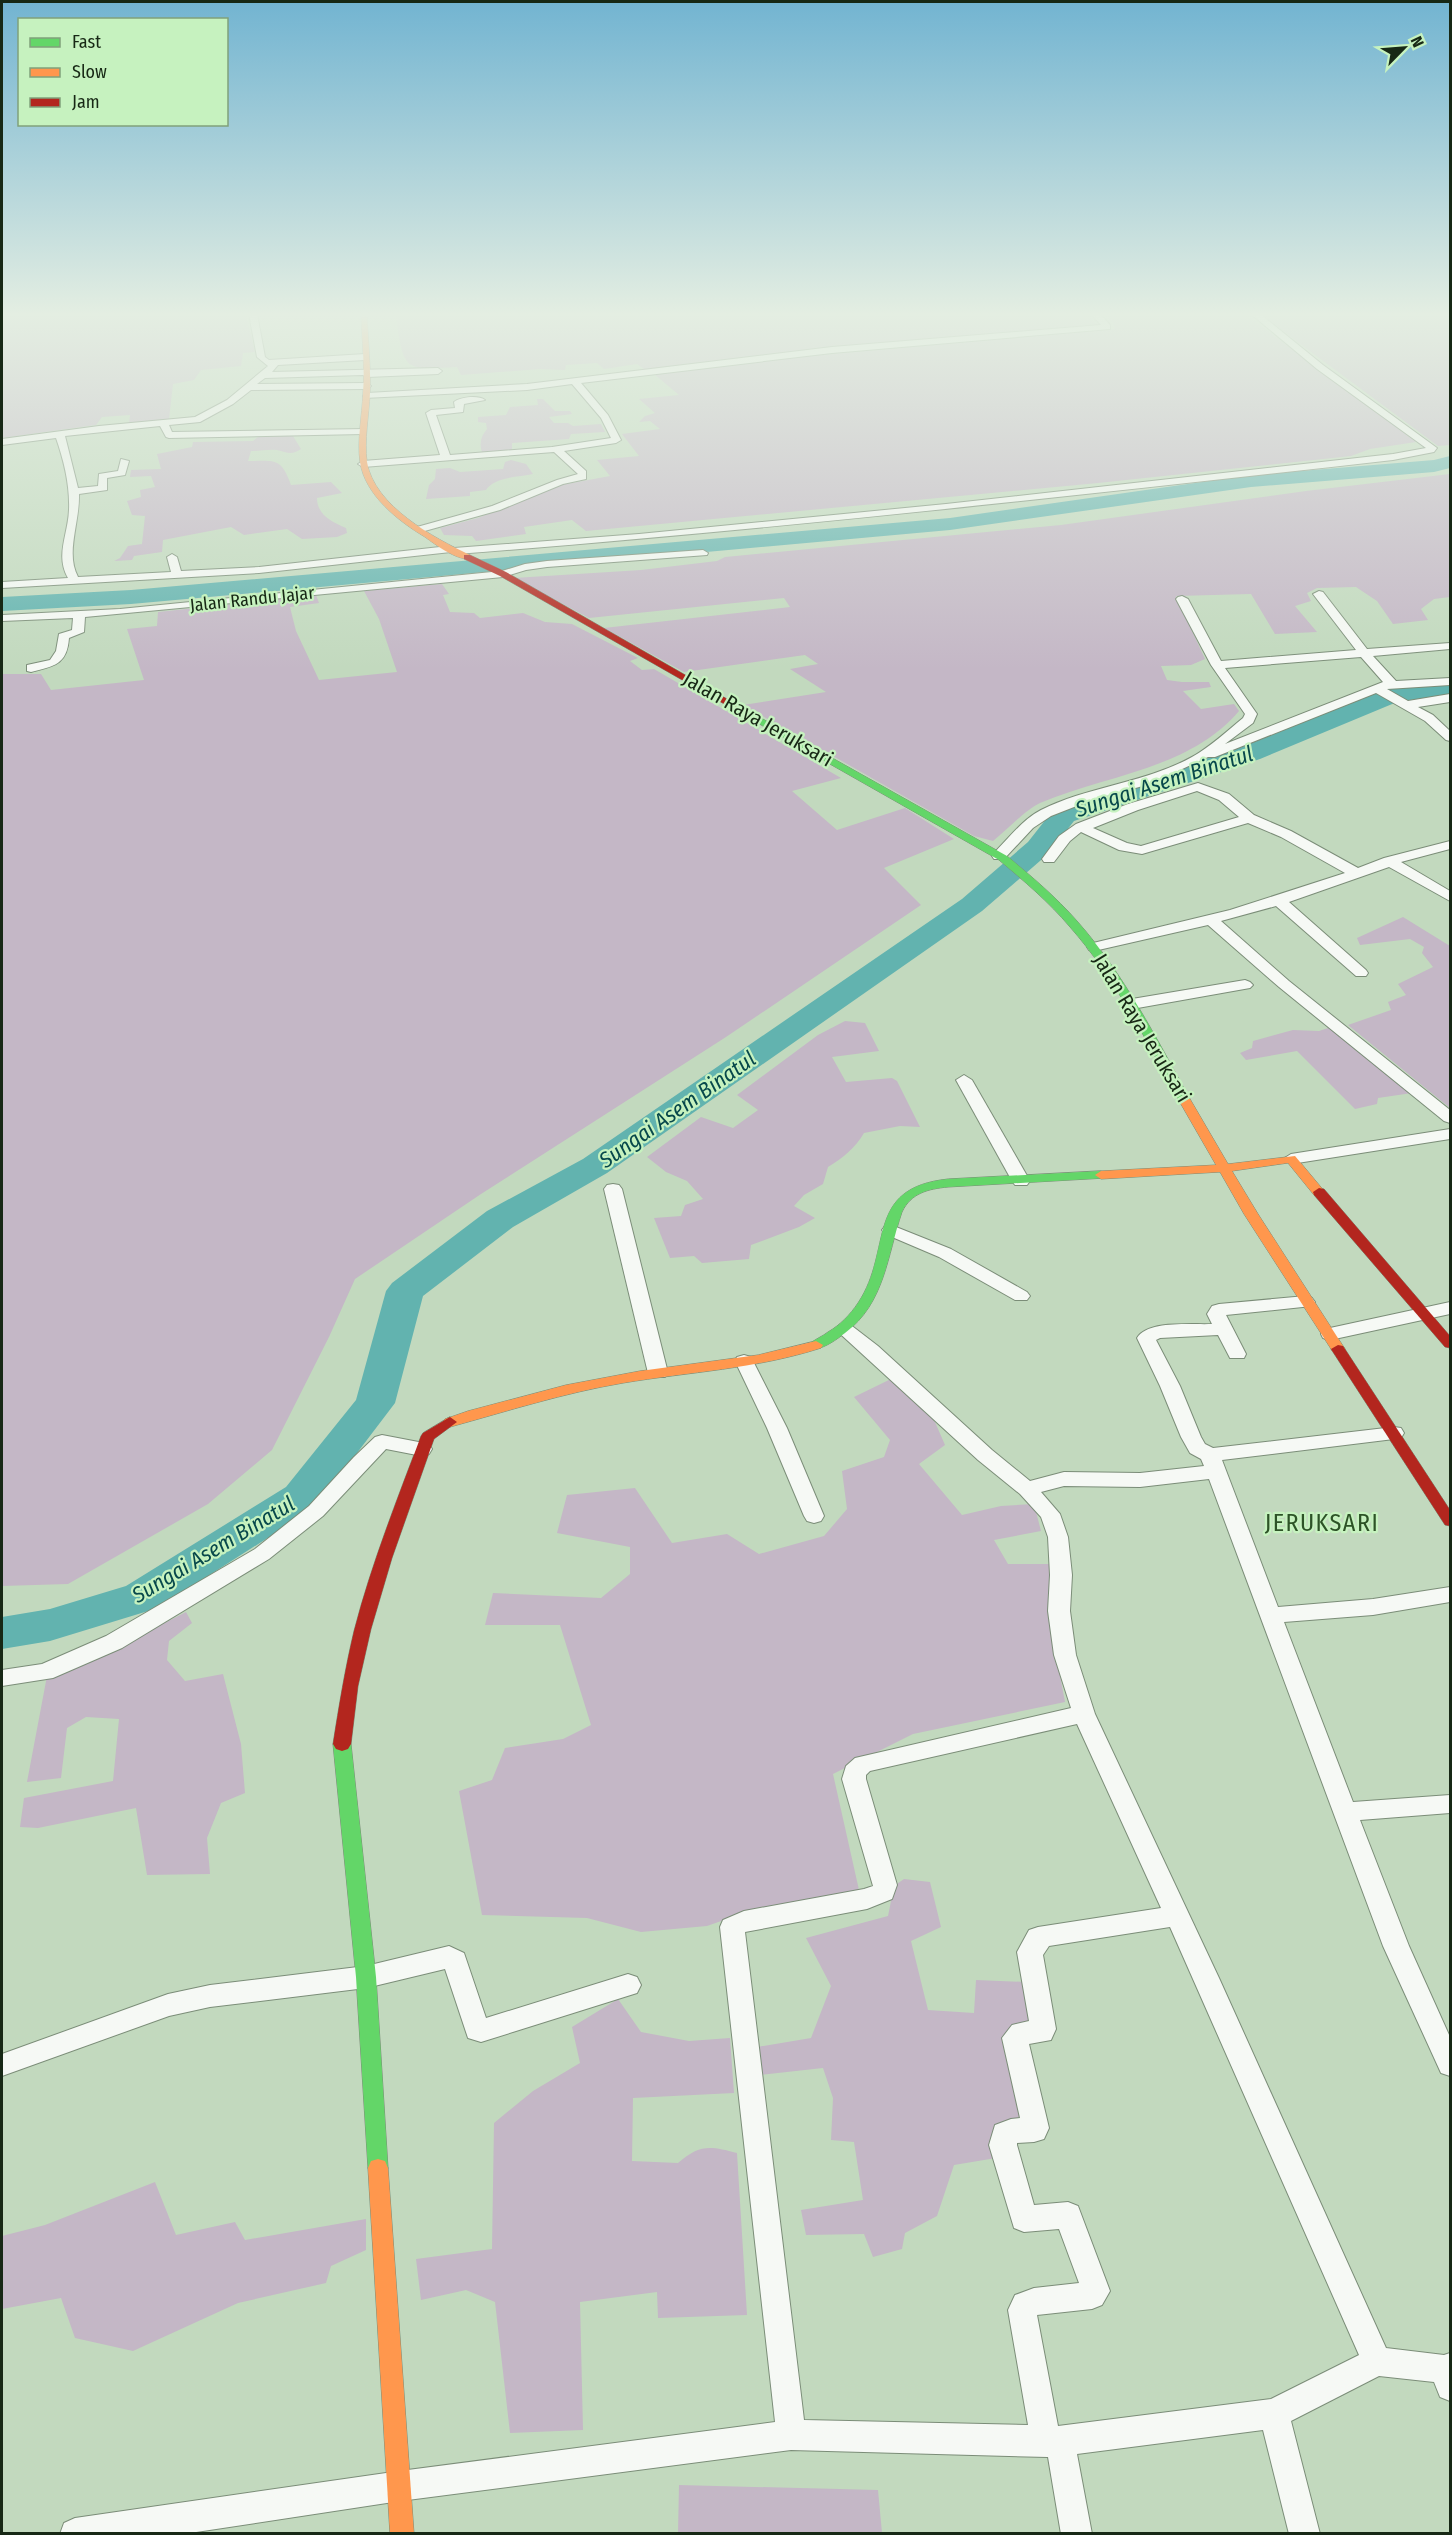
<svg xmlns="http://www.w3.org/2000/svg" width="1452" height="2535" viewBox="0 0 1452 2535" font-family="'Fira Sans Condensed',sans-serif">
<rect width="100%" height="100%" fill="#c2d9be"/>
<g fill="#c4b7c6">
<polygon points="2,314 246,314 255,352 243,353 241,366 201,370 194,380 173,384 169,419 129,423 130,415 102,417 96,425 2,438"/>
<path d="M421 314H1087L1098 326 647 371 637 364 604 369 597 363 566 365 565 370 540 369 461 375 457 367C404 370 404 372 396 317Z"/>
<polygon points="1104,314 1245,314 1416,442 1370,449 1351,456 1098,483 586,531 572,520 524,527 526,534 476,541 472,536 444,535 440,528 478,518 556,486 610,476 597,460 639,456 622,434 660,429 650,421 639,422 645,416 655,413 639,399 679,395 654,374 811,356 1115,329 1113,323"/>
<polygon points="1260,314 1450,314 1450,445 1438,446"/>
<path d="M537 399H543L555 411H570L572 414 549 417 554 423H568L573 426 601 424 605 432 571 434 569 439 512 443V451L482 452C479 443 481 436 487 429L486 423 478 422V417L506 415 510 407 538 405Z"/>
<path d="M259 436H293L301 449C291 456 287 452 277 450 269 449 259 451 251 451L248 461C275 461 281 457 291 485L331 482 342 493 317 498C317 515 332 522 346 528L347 533 337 537 302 539 287 529 244 535 231 527 163 540 162 552 134 556 132 560 114 561 120 558 128 546 142 544 145 516 132 515 127 501 141 497 140 490 155 487 151 476 130 477 131 470 161 469 157 454 192 447 193 442 253 441Z"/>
<path d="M511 460 526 464 533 474C519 477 494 477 486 490L470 492V496L426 499 429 485 435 479 436 469 450 468 460 472 503 469 505 462Z"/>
<path d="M1450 474V597L1434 599 1421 609 1428 620 1393 624 1377 601 1356 587 1317 588 1307 593 1311 601 1295 606 1317 632 1275 634 1251 594 1176 596 1205 659 1191 665 1161 666 1167 680 1182 682H1209L1211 687 1183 691 1201 709 1234 704 1239 711C1190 769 1106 775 1040 803 1025 810 1007 830 993 841L974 836 743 705 826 692 790 669 818 664 805 655 684 672 604 628 790 607 784 598 589 618 514 578 641 570 717 561 725 557 1061 525 1306 491Z"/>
<polygon points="442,584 449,594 443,595 450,612 474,613 480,618 523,613 545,622 572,624 638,658 630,661 642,670 654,669 841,778 792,791 837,830 905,808 954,839 884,868 921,905 726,1037 481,1194 355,1279 329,1337 272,1450 208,1504 68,1584 2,1586 2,674 41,674 51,690 144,680 127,629 157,626 158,612 316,595 319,603 290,607 296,631 319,680 397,672 379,619 364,591"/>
<polygon points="1403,917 1450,946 1450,1108 1348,1025 1391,1010 1388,1002 1406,995 1398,984 1433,967 1422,953 1424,947 1410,939 1360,945 1357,938"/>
<path d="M845 1021 865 1023 879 1051 832 1057 846 1082 892 1078 897 1081 920 1127 900 1126 864 1133C855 1148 843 1158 828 1167L823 1184 804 1195 794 1206 815 1218 799 1227 751 1245 749 1259 702 1263 694 1256 670 1258 654 1218 681 1216 685 1205 703 1199 687 1181 666 1172 647 1157 701 1117 733 1128 758 1110 737 1095 818 1035Z"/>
<polygon points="1331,1027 1412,1093 1378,1098 1377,1104 1355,1109 1297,1051 1246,1060 1240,1053 1252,1048 1253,1041 1293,1030 1319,1031"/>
<polygon points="895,1377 935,1422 945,1445 919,1464 962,1515 1001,1506 1034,1504 1041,1531 994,1540 1008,1564 1050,1564 1057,1660 1065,1702 913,1734 833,1774 859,1890 744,1913 707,1926 641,1932 587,1918 482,1915 459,1791 492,1780 505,1748 563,1739 591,1725 560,1625 485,1625 493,1593 601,1598 630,1574 630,1547 557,1533 567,1495 635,1488 672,1543 727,1534 759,1554 824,1536 847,1509 842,1471 884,1457 890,1440 854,1397"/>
<polygon points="186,1612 192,1623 169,1641 167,1660 185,1681 223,1674 241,1744 245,1793 221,1803 207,1838 210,1874 147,1875 136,1808 38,1828 20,1827 24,1798 113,1781 119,1719 86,1717 67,1728 61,1778 27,1782 47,1676 116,1648"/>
<polygon points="904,1879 930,1882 941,1927 911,1941 928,2010 974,2013 976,1980 1027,1982 1034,2027 1009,2033 1024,2119 996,2158 954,2165 937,2216 905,2233 902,2249 873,2257 864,2234 806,2235 801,2210 863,2200 854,2142 831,2140 833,2098 823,2068 759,2075 757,2047 811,2038 831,1986 806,1938 888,1916 894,1886"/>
<path d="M618 1999 641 2032 689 2041 730 2038 734 2093 633 2098 632 2161 678 2163C700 2144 710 2146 737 2153L747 2315 658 2318 657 2292 580 2302 583 2430 510 2433 495 2302 466 2290 421 2300 416 2259 492 2249 494 2123 533 2091 580 2063 572 2027Z"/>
<polygon points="155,2182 176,2235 235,2222 245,2240 366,2219 366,2250 331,2266 326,2283 238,2303 133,2351 75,2338 61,2298 2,2309 2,2236 45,2225"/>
<polygon points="679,2485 878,2490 882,2533 678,2533"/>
</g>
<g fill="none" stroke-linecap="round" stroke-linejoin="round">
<g fill="#62b3af" fill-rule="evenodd">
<polygon points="1450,456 1450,468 1434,472 1251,487 950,530 131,604 2,611 2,597 131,590 950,518 1251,475 1434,460"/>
<polygon points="1450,680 1450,694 1397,702 1260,759 1074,821 1048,854 982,911 607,1173 513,1227 423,1296 395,1403 316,1507 158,1608 50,1641 2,1649 2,1617 50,1609 126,1586 286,1487 356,1400 386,1291 392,1283 487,1211 583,1159 962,899 1028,842 1054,809 1242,747 1383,690"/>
</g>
<defs>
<g id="street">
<path d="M249 314H257L265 357 269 360 365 354 369 357 365 360 278 365 272 372 438 368 442 371 438 374 367 377 363 375 265 378 257 384 367 383 371 386 367 389 251 390 233 404 200 422 169 425 172 432 366 429V433L363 434 169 438 166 437 160 426 65 436 78 488 98 486 99 474 118 471 121 459 129 461 125 475 107 478V490L79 494C80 522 65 553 78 577L171 572 167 557 172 554 177 557 181 571 259 567 449 546 454 548 639 534 946 504 1393 454 1426 448 1317 369 1251 314H1260L1323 365 1437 448 1434 452 1393 460C1081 495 769 530 456 554L451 552 259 573 2 588V582L68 578C55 555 68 535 69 510 70 485 64 461 56 438L2 445V439L99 426 195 417 227 400 268 366 257 357Z"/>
<path d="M1091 314H1100L1110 325V329L832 353 581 383 608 415 621 440 616 443 564 451 586 471V479L563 484 500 510 421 532 416 529 417 527 492 506 557 480 578 474 554 452 363 467 358 464 363 461 440 455 426 413 431 410 455 408 454 402C461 397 478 395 485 400L464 404 463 412 436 415 450 455 552 447 611 438 601 418 572 384 527 390 364 398 363 396 367 393 527 384 832 347 1101 325Z"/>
<path d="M703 550 708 553 707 555 547 567 526 570 503 577 85 617 84 632 69 638C67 665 54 666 31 672L27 671V665L50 660 56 651 59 634 72 630 73 618 2 621V615L120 609 502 571 525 564 547 561Z"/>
<path d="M1319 591 1323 592 1367 649 1450 643V649L1373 656 1396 681 1450 678V685L1387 689 1408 701 1450 694V702L1418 707 1433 715 1450 731V741L1446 740 1425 721 1376 693 1215 757H1208L1150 784 1092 800 1051 816 1033 828 1004 859H994L992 856 994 853C1009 838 1022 820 1041 810 1089 786 1145 783 1192 757 1210 747 1227 731 1243 718L1245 714 1211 665 1176 599 1178 597 1182 596 1188 599 1221 661 1356 650 1313 594ZM1361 657 1383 682 1225 744 1253 723 1257 714 1225 668Z"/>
<path d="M1198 783 1229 794 1254 815 1291 831 1358 868 1384 858 1450 841V849L1401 862 1450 891V901L1389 867 1289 902 1366 970 1368 973 1366 976H1356L1276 906 1221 921 1289 981 1450 1110V1123L1444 1121 1279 987 1208 925 1094 951 1089 950 1087 947 1089 944 1230 910 1345 873 1281 837 1248 823 1142 854 1119 850 1081 832 1070 841 1054 862H1044L1042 859 1059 836 1076 824 1128 804ZM1197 791 1219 800 1239 817 1141 846 1127 843 1093 828 1138 810Z"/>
<polygon points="1245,980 1250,982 1253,985 1250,988 1132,1009 1124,1004 1132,999"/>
<polygon points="964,1075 972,1080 1030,1181 1027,1185 1015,1185 1012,1181 956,1080"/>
<polygon points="1450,1129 1450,1139 1291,1164 1283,1159 1291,1154"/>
<polygon points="613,1184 619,1185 622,1189 668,1373 665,1377 651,1377 648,1373 604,1189 607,1185"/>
<polygon points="891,1225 951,1249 1027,1292 1030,1296 1027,1300 1015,1300 939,1257 885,1234 882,1230 885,1226"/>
<path d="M1306 1296 1312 1298 1315 1302 1312 1306 1226 1315 1246 1354 1244 1358H1230L1218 1335 1160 1338 1156 1340 1180 1386 1201 1437 1205 1444 1213 1448 1394 1427 1401 1428 1404 1433 1401 1438 1394 1439 1222 1460 1278 1607 1373 1599 1450 1587V1602L1373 1615 1284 1622 1353 1802 1450 1795V1813L1360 1820 1409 1946 1450 2037V2076L1441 2073 1383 1946 1209 1479 1140 1487 1064 1486 1041 1492 1060 1514 1068 1537 1072 1575 1070 1611 1076 1655 1095 1714 1219 1978 1386 2348 1444 2355 1450 2353V2401L1440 2397 1434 2382 1379 2376 1291 2421 1320 2534H1289L1263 2430 1077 2454 1092 2534H1061L1048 2457 791 2450 400 2501 183 2534H60L64 2523 75 2518 400 2471 775 2422 720 1927 723 1920 744 1911 864 1889 873 1886 842 1779 846 1766 855 1758 1071 1708 1054 1655 1048 1611 1050 1575 1048 1537 1041 1517 1020 1494 978 1460 836 1330 838 1326H852L878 1346 992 1450 1030 1481 1064 1472 1140 1473 1204 1466 1201 1459 1190 1453 1181 1437 1160 1386 1137 1338C1148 1320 1192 1325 1212 1324L1207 1314 1212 1306 1219 1304ZM1077 1724 1161 1908 1038 1927 1029 1930 1017 1952 1029 2021 1012 2025 1002 2038 1020 2118 1011 2119 995 2125 989 2145 1014 2228 1024 2232 1059 2229 1079 2283 1034 2288 1015 2295 1008 2310 1028 2425 804 2420 745 1932 867 1909 892 1899 897 1885 866 1779V1775L870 1771ZM1170 1927 1359 2355 1271 2399 1058 2426 1037 2315 1092 2309 1102 2305 1110 2291 1078 2206 1068 2202 1034 2205 1017 2145V2143L1034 2142 1044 2139 1049 2128 1029 2044 1051 2040 1056 2029 1043 1955 1049 1946Z"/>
<polygon points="1450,1302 1450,1314 1330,1340 1323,1338 1321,1334 1323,1330 1330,1328"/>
<polygon points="744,1355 751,1357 753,1361 787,1428 824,1516 821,1521 814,1523 807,1521 804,1516 767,1428 735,1361 737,1357"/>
<polygon points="382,1435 429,1444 432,1449 429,1454 422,1456 386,1449 323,1516 269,1559 122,1648 53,1678 2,1686 2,1670 42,1664 106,1636 255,1549 309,1506 354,1457 375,1437"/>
<polygon points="449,1946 464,1953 486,2018 628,1974 637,1977 641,1985 637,1993 481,2042 468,2038 445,1969 366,1988 210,2007 169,2016 2,2076 2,2054 168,1994 210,1985 366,1966"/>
</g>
<g id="fast">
<path d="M736 704 1007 856C1031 876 1056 897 1077 921 1124 974 1156 1038 1190 1099L1188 1102H1180L1178 1099C1146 1040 1115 978 1070 927 1049 902 1024 881 999 860L733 709 731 707Z"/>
<path d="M1101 1171 1107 1175 1106 1178 948 1187C928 1189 911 1193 902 1212 887 1256 885 1303 845 1333 836 1340 826 1347 816 1349L809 1345C814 1339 822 1337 828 1332 840 1325 850 1315 858 1303 894 1249 863 1188 948 1179Z"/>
<polygon points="342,1737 348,1739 351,1744 376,1977 388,2168 385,2175 378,2177 371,2175 368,2168 356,1977 333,1744 336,1739"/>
</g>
<g id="slow">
<path d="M361 314H367C368 340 371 367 370 393 369 416 364 440 367 462 374 506 434 538 470 555V559C456 560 436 545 425 537 398 521 365 495 360 462 357 440 362 416 363 393 365 367 362 340 361 314Z"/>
<polygon points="1184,1095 1190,1099 1228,1164 1295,1156 1325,1192 1319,1196 1314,1195 1288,1163 1232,1171 1258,1214 1345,1349 1343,1352 1333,1352 1244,1214 1220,1172 1101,1179 1095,1175 1101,1171 1216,1165 1178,1099"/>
<path d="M816 1341 823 1345 821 1348C756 1369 689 1372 623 1383 564 1393 508 1411 450 1427L443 1422 445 1419 468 1411 566 1385 640 1371 758 1355Z"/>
<polygon points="378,2159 385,2161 388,2168 414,2534 390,2534 368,2168 371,2161"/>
</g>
<g id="jam">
<polygon points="464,555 470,555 506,572 741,707 733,709 500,576 464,559"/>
<polygon points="1319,1188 1324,1189 1450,1336 1450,1348 1445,1347 1314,1195 1313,1192"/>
<polygon points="1338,1345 1343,1346 1450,1510 1450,1526 1445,1525 1331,1349"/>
<path d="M450 1417 457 1422 434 1439 392 1558 371 1629 358 1686 351 1744 348 1749 342 1751 336 1749 333 1744C339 1706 345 1669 354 1631 371 1565 397 1500 421 1436L423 1433Z"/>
</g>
</defs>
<use href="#street" stroke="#7b8d78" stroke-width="2"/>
<use href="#fast" stroke="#7b8d78" stroke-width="1"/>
<use href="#slow" stroke="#7b8d78" stroke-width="1"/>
<use href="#jam" stroke="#7b8d78" stroke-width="1"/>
<use href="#street" fill="#f6f9f5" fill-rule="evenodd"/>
<use href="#fast" fill="#63d668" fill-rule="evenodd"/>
<use href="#slow" fill="#ff974d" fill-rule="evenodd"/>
<use href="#jam" fill="#b3261e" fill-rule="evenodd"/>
</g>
<linearGradient id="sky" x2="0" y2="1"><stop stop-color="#72b4d1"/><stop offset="0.47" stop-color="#e4eee2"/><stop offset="1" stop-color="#e4eee2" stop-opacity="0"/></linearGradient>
<rect width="1452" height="669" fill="url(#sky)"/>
<g text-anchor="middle" stroke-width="4.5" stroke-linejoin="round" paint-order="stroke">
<g font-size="18" fill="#172815" stroke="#c6f2bf">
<text transform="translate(252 599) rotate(-6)" y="6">Jalan Randu Jajar</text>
</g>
<g font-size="21" fill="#172815" stroke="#c6f2bf">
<text transform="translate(758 719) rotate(30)" y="7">Jalan Raya Jeruksari</text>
<text transform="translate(1142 1028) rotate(59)" y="7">Jalan Raya Jeruksari</text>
</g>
<g font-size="22" font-style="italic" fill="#07484b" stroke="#c6f2bf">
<text transform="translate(1164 781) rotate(-18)" y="8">Sungai Asem Binatul</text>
<text transform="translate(677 1109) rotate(-35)" y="8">Sungai Asem Binatul</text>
<text transform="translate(213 1549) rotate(-31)" y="8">Sungai Asem Binatul</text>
</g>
<g font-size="24" letter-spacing="1.5" fill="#2d5327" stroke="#c6f2bf">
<text x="1322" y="1531">JERUKSARI</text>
</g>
</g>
<rect width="1452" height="2535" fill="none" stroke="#172815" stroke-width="6"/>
<rect x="18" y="18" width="210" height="108" fill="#c6f2bf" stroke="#80a17b" stroke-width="1.5"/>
<rect x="30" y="38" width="30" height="9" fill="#63d668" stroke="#80a17b" stroke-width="1.5"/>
<text x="72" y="48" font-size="18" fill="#172815">Fast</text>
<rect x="30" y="68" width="30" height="9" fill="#ff974d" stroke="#80a17b" stroke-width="1.5"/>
<text x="72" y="78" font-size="18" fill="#172815">Slow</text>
<rect x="30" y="98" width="30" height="9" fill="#b3261e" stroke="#80a17b" stroke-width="1.5"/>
<text x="72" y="108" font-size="18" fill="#172815">Jam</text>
<g transform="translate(1404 48) rotate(65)" stroke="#c6f2bf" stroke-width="4.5" paint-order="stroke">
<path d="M0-4.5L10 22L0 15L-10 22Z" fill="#172815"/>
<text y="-9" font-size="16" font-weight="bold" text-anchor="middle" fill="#172815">N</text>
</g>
</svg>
